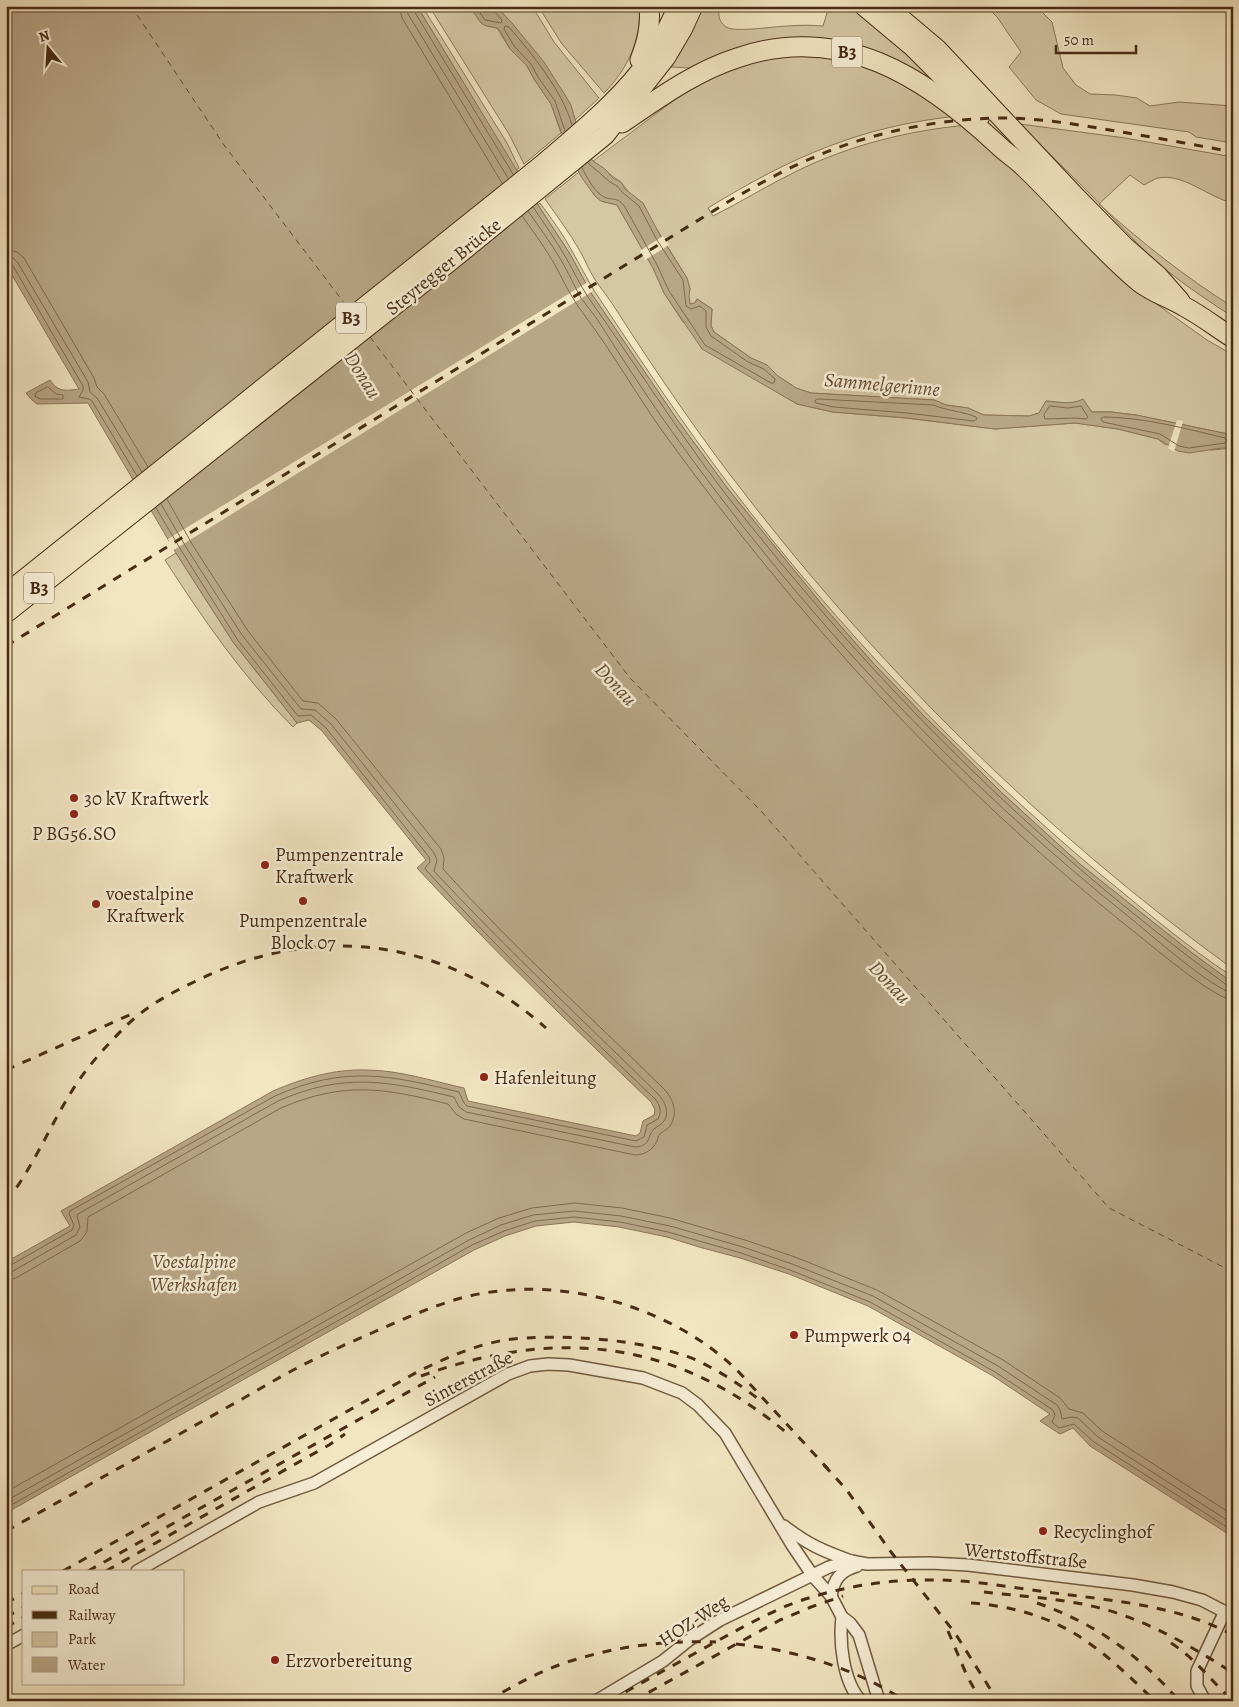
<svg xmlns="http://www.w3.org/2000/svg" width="1239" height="1707" viewBox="0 0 1239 1707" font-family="Alegreya,serif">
<rect width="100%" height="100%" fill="#f2e5c1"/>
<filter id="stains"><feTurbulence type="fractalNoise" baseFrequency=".004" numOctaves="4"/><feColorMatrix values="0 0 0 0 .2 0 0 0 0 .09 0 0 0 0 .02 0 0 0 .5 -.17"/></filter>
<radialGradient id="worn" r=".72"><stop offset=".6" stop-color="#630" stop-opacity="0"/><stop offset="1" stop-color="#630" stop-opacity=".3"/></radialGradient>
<g fill="#d5c6a4" stroke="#8e795c">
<polygon points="417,6 422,6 507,143 519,168 516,170"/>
<path d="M429 6H469C475 15 485 27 497 28L510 49 527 66 534 79 551 104 561 133 524 164 509 134Z"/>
<path d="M496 6H532L554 42 599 98 575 120C571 103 562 91 552 76 535 51 517 29 496 6Z"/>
<path d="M538 6H639C642 39 627 70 604 93L562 44Z"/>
<path d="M702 6H720C718 14 718 21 726 27 736 33 775 26 788 26 800 25 812 25 823 26L829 6H852L870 18 968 109 851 47 692 68 670 67Z"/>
<polygon points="986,6 1036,6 1052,22 1063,68 1076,85 1090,94 1116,95 1137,98 1150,106 1179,102 1233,106 1233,143 1196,137 1189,132 1061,114 1036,100 1009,67 1021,52 997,17"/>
<path d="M787 52 863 61 958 116C861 126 791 157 708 208L713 216C741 202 768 185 797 171 850 145 910 130 969 125L1148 298 1207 340 1233 355V435L1136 415 1111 412H1092L1083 400C1071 405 1059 402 1046 401L1039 413 1029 416 984 415 968 408 946 405 934 400 811 393 796 388 778 376 767 365 751 358 714 332 711 326 712 309 697 299 695 303 690 304 688 296 690 289 687 278 658 231 621 182C611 176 603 168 593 161L681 95C697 71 759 60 787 52Z"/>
<path d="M1020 124 1125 138 1233 157V203C1209 198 1184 173 1158 178 1153 179 1149 183 1144 185L1130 175 1099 204C1141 242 1185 277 1233 307V317C1207 300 1181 283 1158 263 1128 236 1103 206 1074 178 1056 160 1038 143 1020 124Z"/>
<path d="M579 172 595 196 601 201 617 205 653 268 664 293 683 322 767 386 797 404 833 412 906 418 995 429 1075 423 1118 429 1158 439 1164 444 1212 450 1233 448V969C1041 830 871 661 728 472 688 419 651 364 615 308 609 298 601 289 594 278 589 270 585 260 580 251 569 232 557 216 545 199Z"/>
<path d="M540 203C551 218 563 234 572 251 580 265 587 279 595 292 639 358 683 424 730 486 838 628 963 759 1100 874 1143 909 1186 946 1233 977V983L1192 953 1081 865 1002 793 924 716 873 663 824 607 728 489 676 418 591 293 570 254 538 205Z"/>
<path d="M176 553 233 642 297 723 293 727C243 677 203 619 165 560Z"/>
</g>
<g fill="#b8a687" stroke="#8b7559">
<path d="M6 6H417L538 205 570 254 591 293 676 418 728 489 824 607 873 663 924 716 1002 793 1081 865 1192 953 1233 983V1537L1090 1446 1073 1428 1060 1434 1040 1421 1050 1414 993 1376 868 1306 789 1274 740 1258 699 1247 667 1237 619 1227 574 1222 536 1226 505 1236 474 1250 6 1513V1262L70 1226 61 1211 273 1091C303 1078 334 1069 366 1070 399 1070 432 1081 464 1088L468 1101 636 1136 640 1133 643 1121 654 1115 655 1110 651 1102C572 1026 492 949 417 868L426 860 322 731 309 720 297 723 233 642 176 553 88 403 37 404 32 400 26 393 50 380C58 392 65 391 79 389L6 265Z"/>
<path d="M469 6H496L512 23 544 62 565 95 571 105 578 130 588 154 593 161 605 169 613 178 621 182 625 189 643 203 661 237 687 278 690 289 689 296 690 304 695 303 697 299 712 309 711 326 714 332 751 358 767 365 778 376 796 388 811 393 934 400 946 405 968 408 984 415 1029 416 1039 413 1046 401C1059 402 1071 405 1083 399L1092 412H1111L1136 415 1233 435V448H1222L1189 453 1178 451 1158 439 1118 429 1075 423 995 429 907 418 833 412 797 404 702 349 664 293 653 268 617 205 601 201 595 196 582 178 571 158 551 104 534 79 527 66 510 49 500 31 497 28 486 26 481 23Z"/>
</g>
<g fill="#f2e5c1">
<polygon points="663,236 669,245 645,260 640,251"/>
<polygon points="588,282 593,291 172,551 167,542 169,541 168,539"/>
<polygon points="1177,420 1183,421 1174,452 1168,448"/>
</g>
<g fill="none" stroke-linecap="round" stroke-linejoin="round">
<g stroke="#80694e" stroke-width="1">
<polyline points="399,6 402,18 502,183"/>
<polyline points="407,6 408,14 508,178"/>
<polyline points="413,6 414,11 513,174"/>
<polyline points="475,6 485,20 501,23 502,20 494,11 493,6"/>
<path d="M565 131 555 101 538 77 531 64 514 46 504 29 505 26 509 27C532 54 562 90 572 125"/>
<path d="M582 168C587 177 594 192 604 197 613 201 617 196 625 207L657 265 669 291 705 345 771 383H774L775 379 764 369 748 362 711 336 706 327V311L700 306 691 309 686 306 683 280 657 240 639 206 622 192 617 186 610 182 588 163"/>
<path d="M533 207C544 223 555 239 565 256 573 269 579 284 588 297 634 362 676 429 724 492 870 680 1035 846 1228 986H1233"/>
<path d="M528 211C539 227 551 243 561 260 568 272 574 285 581 298 586 305 592 312 597 319 620 355 643 391 668 426 799 611 956 779 1134 921 1151 935 1215 991 1233 993"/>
<path d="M522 216C534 232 545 248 555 265 562 278 568 291 576 303 578 307 582 311 585 316 613 353 636 394 663 432 797 617 949 784 1128 927 1148 942 1213 999 1233 1000"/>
<polyline points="6,249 17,252 24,258 94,378 97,387 104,394 148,467"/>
<polyline points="6,257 13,258 18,263 88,382 90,392 97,398 142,472"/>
<polyline points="6,263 13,266 83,386 83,390 79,397 89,399 92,401 137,476"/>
<polygon points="48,387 56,394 63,395 63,399 40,399 35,396 36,393"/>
<path d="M818 399 933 405C948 411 961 411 976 417L977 419 974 421 907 413 834 407 816 403 815 401Z"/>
<polygon points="1050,406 1068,408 1081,406 1088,417 1086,419 1075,418 1045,419 1044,415"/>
<path d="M1104 417C1142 417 1188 429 1225 438L1227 441 1225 443 1189 448 1179 446 1160 434 1103 422 1101 419Z"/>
<path d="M6 1266 11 1265 72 1230 74 1225 69 1214 70 1211 275 1096C345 1065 389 1075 459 1092L464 1103 467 1106 636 1141 644 1137 647 1125 658 1119C662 1111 660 1105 655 1099 577 1024 498 950 426 870L425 868 430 862 429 857 326 728 311 715 298 716 237 639 181 550 156 508"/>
<path d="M6 1272 13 1271 76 1235 80 1227 77 1216 78 1214 278 1101C345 1072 387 1081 454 1097L459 1107 466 1112 635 1147C652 1146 647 1135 654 1129 656 1127 659 1126 661 1124 671 1116 666 1103 659 1095 584 1021 506 949 434 871L437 860 434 853 331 724 315 710 301 709 242 635 186 547 161 504"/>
<path d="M6 1280 16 1278 80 1241 87 1232 88 1217 281 1108C344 1081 384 1088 448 1104L456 1114 464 1119 635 1155C644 1155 653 1150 657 1141 658 1138 658 1136 660 1134 663 1131 667 1130 670 1126 678 1114 674 1100 665 1090 591 1017 513 947 443 869L444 858 441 849 336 719 318 703 303 701 248 631 192 544 167 499"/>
<polyline points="6,1492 466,1233 499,1218 532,1208 575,1203 622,1208 670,1218 745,1240 795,1257 877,1290 1003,1360 1060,1398 1069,1409 1083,1413 1102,1431 1233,1515"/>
<polyline points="6,1501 469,1240 501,1225 533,1215 574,1211 621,1216 670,1226 743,1247 792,1264 873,1296 998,1366 1057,1405 1060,1410 1062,1419 1072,1417 1078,1418 1098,1437 1233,1524"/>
<polyline points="6,1508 472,1245 504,1231 535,1221 574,1217 620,1222 668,1232 741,1253 790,1270 870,1302 995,1372 1053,1410 1055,1415 1052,1422 1059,1428 1074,1424 1094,1442 1233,1531"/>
</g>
<g stroke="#634a32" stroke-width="1" stroke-dasharray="6 5" stroke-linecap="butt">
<polyline points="131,6 224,145 348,308"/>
<polyline points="370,337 630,678 761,811 1109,1208 1233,1272"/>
</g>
<defs>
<g id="minor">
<path d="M784 1526C807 1544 823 1551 851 1561"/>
<polyline points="137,1571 259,1502 314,1483 508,1374 530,1366 548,1364 569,1365 643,1378 682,1393 698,1405 725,1433 792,1545 813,1576 831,1596 842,1617 850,1623 859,1635 879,1701"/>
<path d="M831 1596C834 1579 840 1571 857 1566"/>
<path d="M842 1617C839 1642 843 1682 861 1701"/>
<polyline points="6,1645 24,1635"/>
<polyline points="596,1701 663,1661 689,1640 720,1620 829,1567 851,1561 867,1564 930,1563 968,1565 1133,1585 1173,1592 1202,1600 1233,1616"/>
<polyline points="1205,1701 1197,1686 1197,1671 1225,1611"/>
</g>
<g id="primary">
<polyline points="864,6 913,47 981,115"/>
<polyline points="886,6 937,49 1074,195 1125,247 1158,276 1180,301"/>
<path d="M640 60C647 42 651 26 649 6"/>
<path d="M622 123C659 98 694 72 737 58 841 22 925 77 998 145 1006 153 1016 159 1024 167 1063 204 1097 247 1139 282 1153 293 1170 298 1185 307 1202 316 1217 328 1233 338"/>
<path d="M6 594 542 165C579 133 623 98 651 57 662 41 670 24 678 6"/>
<polyline points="6,613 449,262 605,135 666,57 683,28 693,6"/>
</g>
</defs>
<use href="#minor" stroke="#725a40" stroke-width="14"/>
<use href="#primary" stroke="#472c15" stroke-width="21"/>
<use href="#minor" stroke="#f7eed7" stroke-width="11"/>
<use href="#primary" stroke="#f2e5c1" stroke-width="19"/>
<g stroke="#472c15" stroke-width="3" stroke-dasharray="9 9" stroke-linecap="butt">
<path d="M6 646 736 197C758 185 780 172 803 162 864 134 933 119 1001 118 1041 118 1081 125 1121 132 1158 138 1196 145 1233 152"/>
<polyline points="6,1070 134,1013"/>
<path d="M6 1202C32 1169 48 1130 70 1094 85 1069 105 1047 125 1027 145 1007 169 994 194 982 316 921 444 938 546 1028"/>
<path d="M421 1376C557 1327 676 1339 788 1434"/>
<polyline points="824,1465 846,1489 891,1552 955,1633 994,1695"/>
<path d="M6 1531C80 1490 153 1449 226 1408 257 1391 287 1372 319 1357 337 1348 356 1340 374 1332 404 1319 434 1305 465 1297 518 1284 574 1288 626 1305 668 1319 704 1339 737 1370L828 1469"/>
<path d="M63 1571 419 1371C446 1358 475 1345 505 1340 557 1333 647 1339 696 1360 718 1370 739 1384 757 1398"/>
<polyline points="88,1571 435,1377"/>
<polyline points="106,1571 329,1445 345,1434"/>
<path d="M984 1592C1018 1596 1054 1598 1087 1605 1140 1616 1188 1644 1233 1673"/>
<polyline points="6,1603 24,1593"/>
<path d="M971 1603C1012 1606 1052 1617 1086 1641 1111 1658 1133 1680 1155 1701"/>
<path d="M1037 1603C1093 1622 1141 1656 1179 1701"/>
<polyline points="6,1617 24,1607"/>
<polyline points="6,1627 24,1617"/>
<polyline points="948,1631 967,1676 981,1701"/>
<path d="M1171 1643C1195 1658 1212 1682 1233 1701"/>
<path d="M736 1644C795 1650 855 1668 905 1701"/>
<path d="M487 1701C510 1688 534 1674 559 1665 609 1647 663 1640 716 1642"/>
<path d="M610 1701C646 1680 683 1660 719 1640 741 1628 763 1616 786 1606 832 1588 885 1579 934 1580 976 1580 1020 1589 1062 1594 1119 1601 1181 1607 1233 1635"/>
<polyline points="633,1701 780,1620 811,1607 843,1596"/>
<polyline points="713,1701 757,1701"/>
</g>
</g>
<g fill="#8f2418" stroke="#f7eed7" stroke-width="2">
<circle cx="74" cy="798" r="5"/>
<circle cx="74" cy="814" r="5"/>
<circle cx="265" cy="865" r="5"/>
<circle cx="303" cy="901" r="5"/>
<circle cx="96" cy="904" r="5"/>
<circle cx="484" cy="1077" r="5"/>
<circle cx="794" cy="1335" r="5"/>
<circle cx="1043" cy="1531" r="5"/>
<circle cx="275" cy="1660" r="5"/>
</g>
<g text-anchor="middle" stroke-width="5" stroke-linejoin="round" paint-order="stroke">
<g fill="#f7eed7" stroke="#7c664f" stroke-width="1">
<rect x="832" y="36.5" width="30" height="31" rx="4"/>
<rect x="336" y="302.5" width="30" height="31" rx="4"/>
<rect x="24" y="572.5" width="30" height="31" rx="4"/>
</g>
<g font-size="18" font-weight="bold" fill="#472c15">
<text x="847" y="58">B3</text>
<text x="351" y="324">B3</text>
<text x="39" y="594">B3</text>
</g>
<g font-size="19" fill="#472c15" stroke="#f7eed7">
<text transform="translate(443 266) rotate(-39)" y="7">Steyregger Brücke</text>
<text transform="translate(468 1378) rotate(-28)" y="7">Sinterstraße</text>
<text transform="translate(1026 1555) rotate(6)" y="7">Wertstoffstraße</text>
<text transform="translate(693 1620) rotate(-33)" y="7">HOZ-Weg</text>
</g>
<g font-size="19" fill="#472c15" stroke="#f7eed7" text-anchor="start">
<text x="84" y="805">30 kV Kraftwerk</text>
<text x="74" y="840" text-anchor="middle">P BG56.SO</text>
<text x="275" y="861">Pumpenzentrale<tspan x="275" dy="22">Kraftwerk</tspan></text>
<text x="106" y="900">voestalpine<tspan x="106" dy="22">Kraftwerk</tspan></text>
<text x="303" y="927" text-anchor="middle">Pumpenzentrale<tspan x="303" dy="22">Block 07</tspan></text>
<text x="494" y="1084">Hafenleitung</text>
<text x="804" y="1342">Pumpwerk 04</text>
<text x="1053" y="1538">Recyclinghof</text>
<text x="285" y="1667">Erzvorbereitung</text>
</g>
<g font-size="20" font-style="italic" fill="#634a32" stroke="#f7eed7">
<text transform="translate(363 375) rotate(58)" y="7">Donau</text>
<text transform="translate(882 384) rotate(5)" y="7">Sammelgerinne</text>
<text transform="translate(616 684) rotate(47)" y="7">Donau</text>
<text transform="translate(890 982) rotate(47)" y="7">Donau</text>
<text x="194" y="1268">Voestalpine<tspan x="194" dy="23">Werkshafen</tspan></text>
</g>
</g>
<rect width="1239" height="1707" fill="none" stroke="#f2e5c1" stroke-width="25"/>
<rect x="8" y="8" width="1224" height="1692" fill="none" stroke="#472c15" stroke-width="2.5"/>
<rect x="12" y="12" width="1214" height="1682" fill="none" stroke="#472c15"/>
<rect x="22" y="1570" width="162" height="115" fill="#f7eed7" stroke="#b1a089"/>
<rect x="32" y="1586" width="25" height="8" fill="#f2e5c1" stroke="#b1a089"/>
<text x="68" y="1594" font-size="15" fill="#472c15">Road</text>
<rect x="32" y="1611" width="25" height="8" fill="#472c15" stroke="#b1a089"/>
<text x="68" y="1620" font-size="15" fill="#472c15">Railway</text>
<rect x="32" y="1632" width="25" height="15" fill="#d5c6a4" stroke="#b1a089"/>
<text x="68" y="1644" font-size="15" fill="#472c15">Park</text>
<rect x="32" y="1657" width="25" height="15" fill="#b8a687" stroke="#b1a089"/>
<text x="68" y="1670" font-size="15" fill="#472c15">Water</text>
<g transform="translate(48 48) rotate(342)" stroke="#f7eed7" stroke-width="4" paint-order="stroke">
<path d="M0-4L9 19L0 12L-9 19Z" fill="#472c15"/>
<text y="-8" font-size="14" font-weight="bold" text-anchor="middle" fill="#472c15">N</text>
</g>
<path d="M1056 45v8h80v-8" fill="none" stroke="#472c15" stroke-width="2.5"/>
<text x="1064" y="45" font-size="15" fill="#472c15" stroke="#f7eed7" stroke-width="4" paint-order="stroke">50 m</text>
<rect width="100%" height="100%" filter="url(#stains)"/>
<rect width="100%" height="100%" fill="url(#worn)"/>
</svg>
